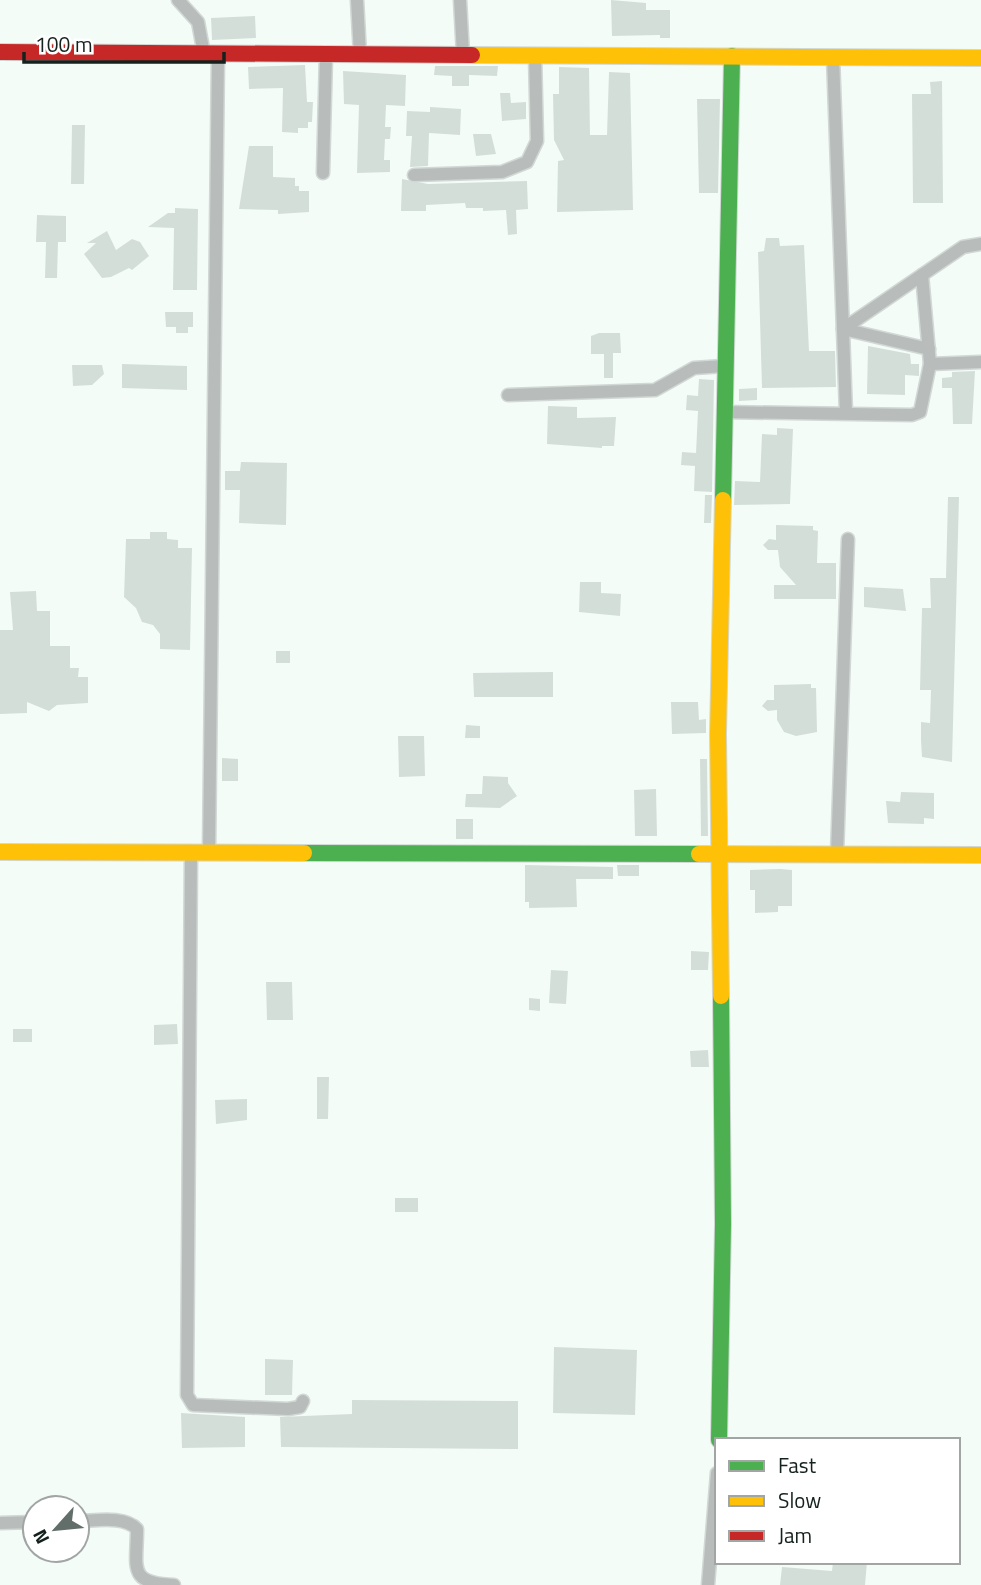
<svg xmlns="http://www.w3.org/2000/svg" width="981" height="1585" viewBox="0 0 981 1585" font-family="'Titillium Web',sans-serif">
<rect width="100%" height="100%" fill="#f4fcf8"/>
<g fill="#d4ded9">
<polygon points="611,0 646,3 646,10 670,10 670,38 660,38 660,35 612,36"/>
<polygon points="255,16 256,38 212,40 211,18"/>
<polygon points="305,65 307,102 313,102 312,122 308,122 308,128 298,128 298,133 282,132 283,88 249,89 248,67"/>
<polygon points="435,66 498,66 497,76 469,75 469,86 452,86 452,76 434,75"/>
<polygon points="559,67 589,68 590,135 607,135 609,72 630,73 633,210 557,212 558,161 564,160 554,140 553,94 559,94"/>
<polygon points="343,71 406,75 405,106 386,105 385,127 391,127 390,139 385,139 384,160 390,160 390,172 357,173 359,105 344,104"/>
<polygon points="942,81 943,203 913,203 912,94 931,94 930,82"/>
<polygon points="500,93 510,93 511,103 526,102 526,119 502,121"/>
<polygon points="697,99 720,99 718,193 699,193"/>
<polygon points="430,107 461,109 460,135 429,133 428,166 410,167 412,136 406,136 407,111 430,112"/>
<polygon points="72,125 85,125 84,184 71,184"/>
<polygon points="473,134 491,134 496,154 476,156"/>
<polygon points="249,146 273,146 273,177 295,178 295,186 299,186 299,191 309,191 309,212 278,214 278,210 239,209"/>
<polygon points="402,179 428,184 527,181 528,209 516,210 517,234 508,235 506,210 483,211 483,208 466,208 465,203 426,205 426,211 401,211"/>
<polygon points="175,208 198,209 197,290 173,290 174,228 148,227 168,213 175,213"/>
<polygon points="37,215 66,216 66,242 58,242 57,278 45,278 46,242 36,242"/>
<polygon points="107,231 116,250 132,239 140,242 149,256 132,270 129,268 111,277 102,278 84,254 96,243 87,243"/>
<polygon points="766,238 779,238 780,246 804,245 809,351 835,351 836,387 762,388 758,252 764,251"/>
<polygon points="165,312 193,312 193,327 188,327 188,333 176,333 176,327 166,327"/>
<polygon points="599,333 620,333 621,353 613,353 613,378 604,378 604,354 591,354 591,336"/>
<polygon points="868,346 910,354 911,364 919,364 919,376 905,375 905,395 867,394"/>
<polygon points="122,364 187,366 187,390 122,388"/>
<polygon points="72,365 102,365 104,374 92,385 73,386"/>
<polygon points="975,371 972,424 953,424 952,388 942,388 942,378 952,377 952,372"/>
<polygon points="699,379 714,380 712,492 694,491 695,466 681,465 682,452 696,453 698,411 686,410 687,395 698,396"/>
<polygon points="757,388 757,400 739,401 739,389"/>
<polygon points="548,406 577,407 577,418 616,417 614,446 602,446 602,448 547,444"/>
<polygon points="777,428 793,429 790,504 734,505 735,481 760,482 762,434 777,435"/>
<polygon points="241,462 287,463 286,525 239,523 240,490 225,490 225,471 240,471"/>
<polygon points="705,495 712,495 711,523 704,523"/>
<polygon points="948,497 959,497 952,762 922,757 921,740 921,722 930,723 931,690 920,690 922,608 931,608 930,578 946,578"/>
<polygon points="776,525 813,526 813,530 818,531 817,563 836,563 836,599 774,599 774,585 796,585 780,567 778,550 768,550 763,545 769,539 776,540"/>
<polygon points="150,532 167,532 167,539 178,540 178,548 192,548 190,650 160,649 160,634 153,625 142,622 136,608 124,597 126,539 150,539"/>
<polygon points="580,582 601,582 601,593 621,594 620,616 579,612"/>
<polygon points="864,587 903,589 906,611 864,607"/>
<polygon points="36,591 37,611 50,611 50,646 70,646 70,668 79,668 78,677 88,677 88,703 57,705 49,711 27,702 27,713 0,714 0,630 13,630 10,592"/>
<rect x="276" y="651" width="14" height="12"/>
<polygon points="553,672 553,697 474,697 473,673"/>
<polygon points="811,684 811,688 816,688 817,732 796,736 784,732 777,720 777,710 768,711 762,706 767,700 774,700 774,685"/>
<polygon points="671,702 698,702 699,720 706,719 706,733 672,734"/>
<polygon points="466,725 480,726 480,738 465,738"/>
<polygon points="398,736 424,736 425,776 399,777"/>
<polygon points="222,758 238,759 238,781 222,781"/>
<polygon points="700,759 707,759 708,836 701,836"/>
<polygon points="483,776 508,777 508,783 517,796 500,808 465,807 466,794 482,794"/>
<polygon points="656,789 657,836 635,836 634,790"/>
<polygon points="901,792 934,793 934,819 924,818 924,824 888,823 886,801 900,802"/>
<rect x="456" y="819" width="17" height="20"/>
<polygon points="525,865 613,867 613,879 576,879 577,907 529,908 529,902 525,902"/>
<polygon points="617,865 639,865 639,876 618,876"/>
<polygon points="780,869 792,870 792,906 778,906 778,912 755,913 755,890 750,890 750,870"/>
<polygon points="691,951 709,952 708,970 691,970"/>
<polygon points="551,970 568,971 566,1004 549,1003"/>
<polygon points="266,982 292,982 293,1020 267,1020"/>
<polygon points="529,998 540,999 540,1011 529,1010"/>
<polygon points="177,1024 178,1044 154,1045 154,1025"/>
<rect x="13" y="1029" width="19" height="13"/>
<polygon points="708,1050 709,1067 691,1067 690,1051"/>
<polygon points="317,1077 329,1077 328,1119 317,1119"/>
<polygon points="247,1099 247,1120 216,1124 215,1100"/>
<rect x="395" y="1198" width="23" height="14"/>
<polygon points="554,1347 637,1350 635,1415 553,1413"/>
<polygon points="265,1359 293,1360 292,1395 265,1395"/>
<polygon points="352,1400 518,1401 518,1449 281,1447 280,1417 352,1414"/>
<polygon points="181,1413 245,1417 245,1447 182,1448"/>
<polygon points="833,1562 867,1562 865,1585 780,1585 782,1567 832,1571"/>
</g>
<g fill="none" stroke-linecap="round" stroke-linejoin="round">
<defs>
<g id="street">
<polyline points="178,0 198,22 204,54"/>
<polyline points="357,0 360,55"/>
<polyline points="460,0 463,55"/>
<polyline points="833,57 846,413"/>
<polyline points="323,173 326,55"/>
<polyline points="414,175 502,172 527,162 537,141 535,55"/>
<polyline points="843,329 963,247 981,244"/>
<polyline points="843,329 929,349"/>
<polyline points="930,364 981,362"/>
<polyline points="508,395 655,390 694,368 724,366"/>
<polyline points="724,412 912,415 920,412 930,364 922,275"/>
<polyline points="191,853 187,1395 193,1405 288,1409 300,1407 303,1401"/>
<polyline points="209,853 218,54"/>
<polyline points="837,854 848,539"/>
<path d="M77 1521C95 1521 124 1515 137 1529 137 1568 127 1583 174 1585"/>
<polyline points="0,1523 35,1522"/>
<polyline points="708,1585 717,1473"/>
</g>
<g id="fast">
<polyline points="723,500 732,56"/>
<polyline points="304,853 699,854"/>
<polyline points="719,1440 723,1224 721,996"/>
</g>
<g id="slow">
<polyline points="472,55 981,58"/>
<polyline points="0,852 304,853"/>
<polyline points="699,854 981,855"/>
<polyline points="721,996 718,734 723,500"/>
</g>
<polyline id="jam" points="0,52 472,55"/>
</defs>
<use href="#street" stroke="#d1d8d5" stroke-width="15"/>
<use href="#fast" stroke="#d1d8d5" stroke-width="18"/>
<use href="#slow" stroke="#d1d8d5" stroke-width="18"/>
<use href="#jam" stroke="#d1d8d5" stroke-width="18"/>
<use href="#street" stroke="#b8bdbb" stroke-width="12"/>
<use href="#fast" stroke="#4caf50" stroke-width="16"/>
<use href="#slow" stroke="#ffc107" stroke-width="16"/>
<use href="#jam" stroke="#c62828" stroke-width="16"/>
</g>
<rect x="715" y="1438" width="245" height="126" fill="#ffffff" stroke="#a1a6a4" stroke-width="2"/>
<rect x="729" y="1461" width="35" height="10" fill="#4caf50" stroke="#a1a6a4" stroke-width="2"/>
<text x="778" y="1473" font-size="21" fill="#14211c">Fast</text>
<rect x="729" y="1496" width="35" height="10" fill="#ffc107" stroke="#a1a6a4" stroke-width="2"/>
<text x="778" y="1508" font-size="21" fill="#14211c">Slow</text>
<rect x="729" y="1531" width="35" height="10" fill="#c62828" stroke="#a1a6a4" stroke-width="2"/>
<text x="778" y="1543" font-size="21" fill="#14211c">Jam</text>
<g transform="translate(56 1529) rotate(243)"><circle r="33" fill="#ffffff" stroke="#a1a6a4" stroke-width="2"/>
<path d="M0-5L12 26L0 18L-12 26Z" fill="#626e69"/>
<text y="-10" font-size="19" font-weight="bold" text-anchor="middle" fill="#14211c">N</text>
</g>
<path d="M24 52v10h200v-10" fill="none" stroke="#14211c" stroke-width="3.5"/>
<text x="35" y="52" font-size="21" fill="#14211c" stroke="#ffffff" stroke-width="5" paint-order="stroke">100 m</text>
</svg>
